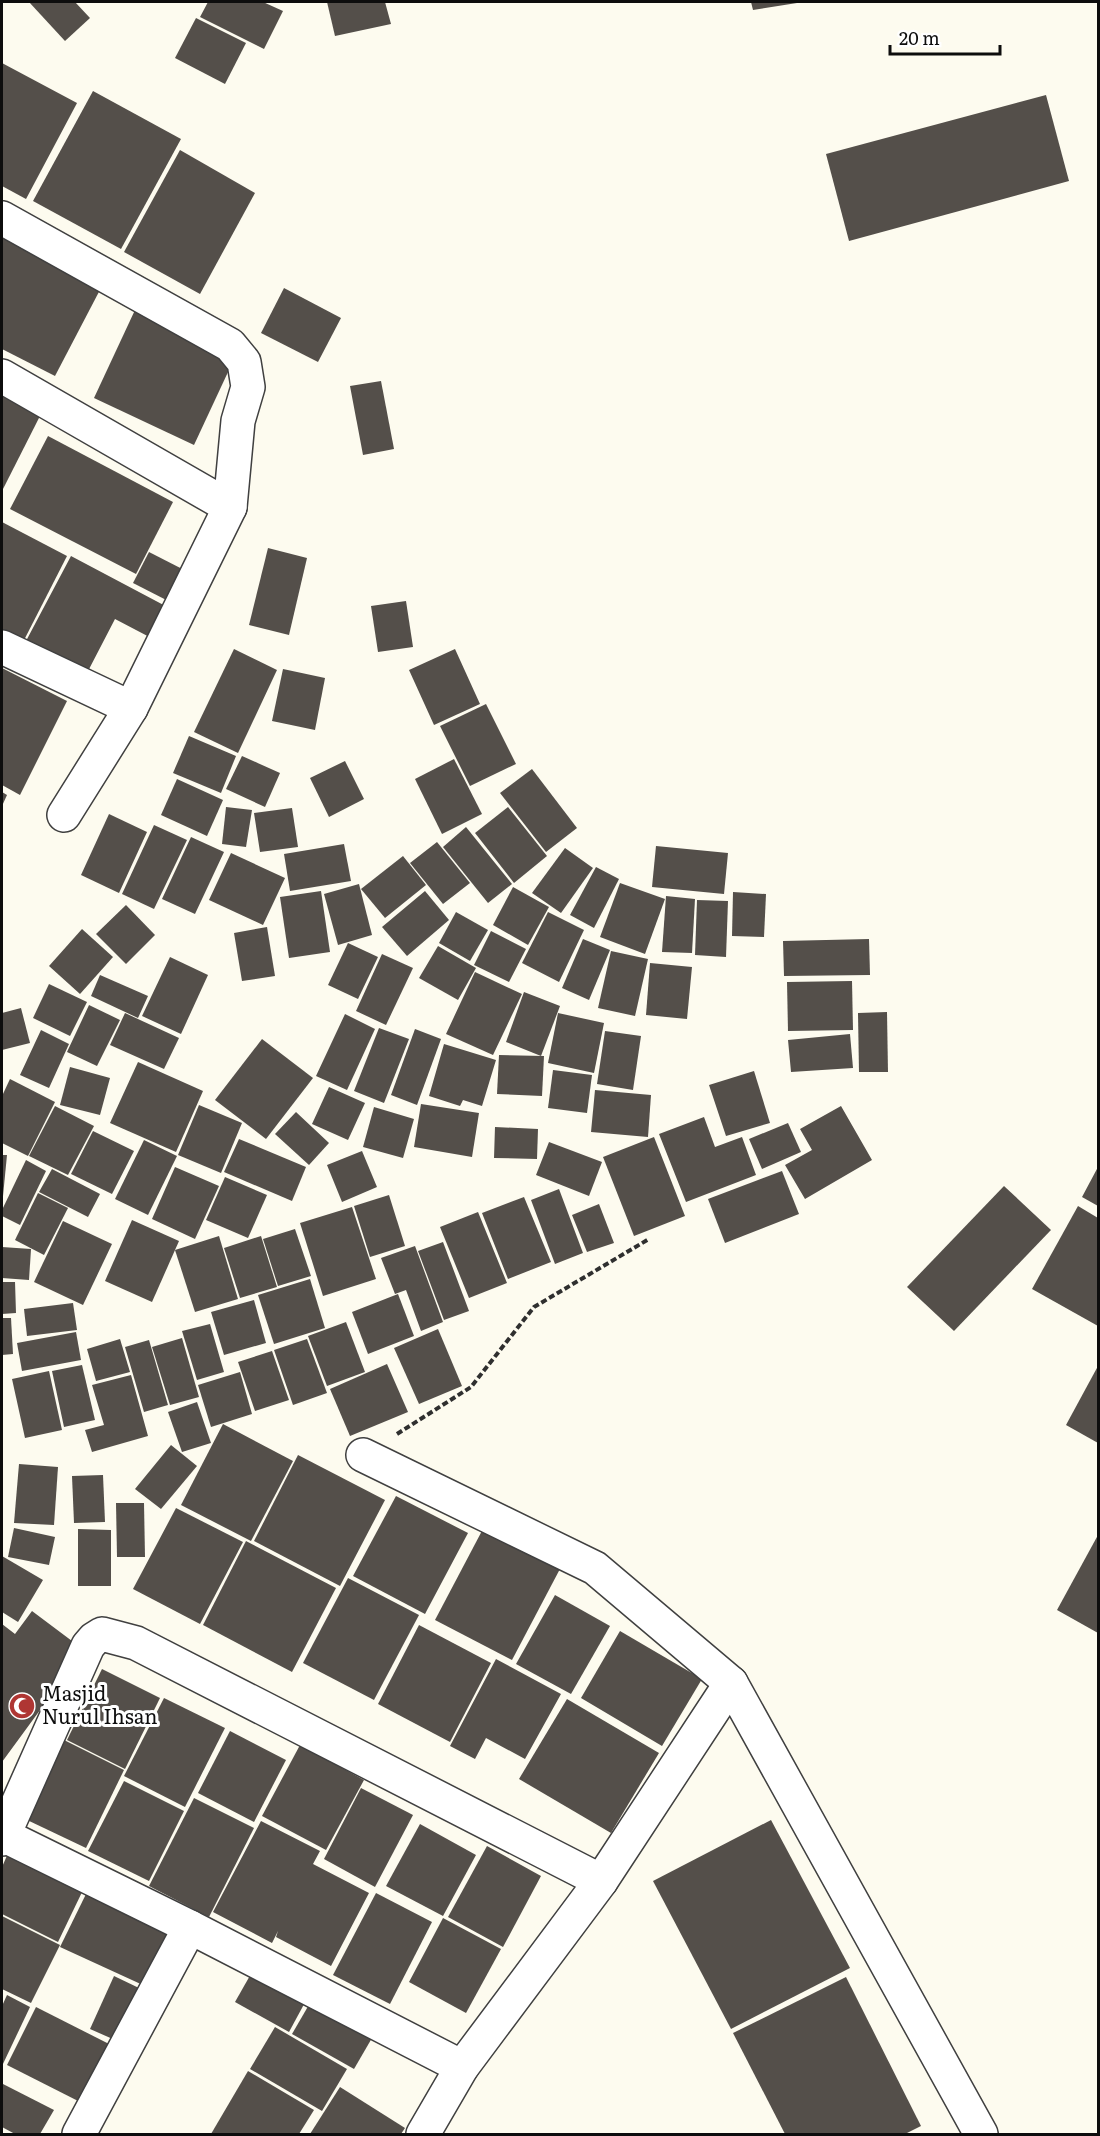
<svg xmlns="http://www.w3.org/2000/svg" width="1100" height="2136" viewBox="0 0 1100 2136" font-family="Literata,serif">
<rect width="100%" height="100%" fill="#fdfbef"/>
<g fill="#544f4a">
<polygon points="29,2 75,2 90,18 65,41"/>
<polygon points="208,2 263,2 283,11 264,49 200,17"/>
<polygon points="327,2 385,2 391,24 335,36"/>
<polygon points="751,2 797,2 797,3 753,10"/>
<polygon points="196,18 246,43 225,84 175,58"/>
<polygon points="2,63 77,103 26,199 2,186"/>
<polygon points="93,91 181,139 121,249 33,201"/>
<polygon points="1046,95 1069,181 849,241 826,154"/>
<polygon points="180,150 255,193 200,294 124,252"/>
<polygon points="3,235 102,286 55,376 2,349 2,239"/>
<polygon points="284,288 341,318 318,362 261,333"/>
<polygon points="135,310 235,357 194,445 94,398"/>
<polygon points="381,381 394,449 363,455 350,386"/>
<polygon points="2,394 41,414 2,491"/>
<polygon points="48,436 173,502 136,574 10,509"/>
<polygon points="2,522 67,556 20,648 2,639"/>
<polygon points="268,548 307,558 289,635 249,625"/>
<polygon points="149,552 194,575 178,606 133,583"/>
<polygon points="71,556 173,610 157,641 115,619 87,673 26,641"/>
<polygon points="406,601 413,647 378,652 371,606"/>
<polygon points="234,649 277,670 238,753 194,732"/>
<polygon points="455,649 480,704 434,725 409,670"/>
<polygon points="2,668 67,701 20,795 2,785"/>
<polygon points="283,669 325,678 315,730 272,721"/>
<polygon points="486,704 516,764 470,786 440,726"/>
<polygon points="189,736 236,756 221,793 173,773"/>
<polygon points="242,756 280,773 265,807 226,789"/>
<polygon points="454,759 482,814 442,834 415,779"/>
<polygon points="345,761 364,799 329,817 310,778"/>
<polygon points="532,769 577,828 546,852 500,793"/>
<polygon points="177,779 223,800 207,836 161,815"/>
<polygon points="2,792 7,795 2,806"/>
<polygon points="226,807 252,810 246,847 222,844"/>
<polygon points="508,807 547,856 514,883 475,833"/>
<polygon points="292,808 298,847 260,852 254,813"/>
<polygon points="109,814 147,832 119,893 81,875"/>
<polygon points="154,825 187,840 154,909 122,894"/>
<polygon points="466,827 512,884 488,903 443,847"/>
<polygon points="191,837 224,852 195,914 162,899"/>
<polygon points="437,842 470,883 443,904 410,863"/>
<polygon points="344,844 351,881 290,891 284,854"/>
<polygon points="656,846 728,853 724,894 652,887"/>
<polygon points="565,848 593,868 561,913 532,893"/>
<polygon points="231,853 285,878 263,925 209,900"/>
<polygon points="403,856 426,885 385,918 361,889"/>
<polygon points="596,867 619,879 594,928 570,915"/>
<polygon points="620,883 665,899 645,954 600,937"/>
<polygon points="359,884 372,935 338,945 324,894"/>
<polygon points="513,887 549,907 528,945 493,925"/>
<polygon points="321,891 330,952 289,958 280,897"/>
<polygon points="425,891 449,920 407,956 382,927"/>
<polygon points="733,892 766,894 764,937 732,936"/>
<polygon points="666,896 695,899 692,953 662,952"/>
<polygon points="697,900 728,901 726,957 695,955"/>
<polygon points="126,905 155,935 126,964 96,934"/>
<polygon points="456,912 488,930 470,961 439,943"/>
<polygon points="548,912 584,930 559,982 522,963"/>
<polygon points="267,927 275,976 242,981 234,933"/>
<polygon points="82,929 113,957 80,994 49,966"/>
<polygon points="491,931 526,949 509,982 474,965"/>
<polygon points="583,939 610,950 589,1000 562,988"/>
<polygon points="869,939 870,975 784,976 783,941"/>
<polygon points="348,943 378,957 358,999 328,985"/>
<polygon points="438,946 476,968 458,1000 419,978"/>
<polygon points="611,951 648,959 635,1016 598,1008"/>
<polygon points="382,954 413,968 386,1025 356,1011"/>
<polygon points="170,957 208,975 181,1034 142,1016"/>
<polygon points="650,963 692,967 687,1019 646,1015"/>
<polygon points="475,972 522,994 493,1055 446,1034"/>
<polygon points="100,975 148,996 138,1018 91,996"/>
<polygon points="852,981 853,1030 788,1031 787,982"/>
<polygon points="49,984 87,1002 70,1036 33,1018"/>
<polygon points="524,992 560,1006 541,1056 506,1042"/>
<polygon points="89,1005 120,1020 97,1066 67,1052"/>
<polygon points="21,1008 30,1043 2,1050 2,1013"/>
<polygon points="887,1012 888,1072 859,1072 858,1013"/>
<polygon points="125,1013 179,1038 164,1069 110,1045"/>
<polygon points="558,1013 604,1023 594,1073 548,1063"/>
<polygon points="345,1014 375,1029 347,1090 316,1076"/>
<polygon points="379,1028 409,1039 384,1103 354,1091"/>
<polygon points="415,1029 441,1039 417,1105 391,1095"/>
<polygon points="41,1030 69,1044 49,1088 20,1075"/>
<polygon points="605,1031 641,1036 633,1090 597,1084"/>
<polygon points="850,1034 853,1068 791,1072 788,1040"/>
<polygon points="262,1039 313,1078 266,1139 215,1100"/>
<polygon points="444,1044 496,1060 482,1106 463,1100 460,1106 429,1096"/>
<polygon points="499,1055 544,1056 542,1096 497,1094"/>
<polygon points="138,1062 203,1091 176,1152 110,1123"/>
<polygon points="70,1067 110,1078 100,1115 60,1105"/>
<polygon points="553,1070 592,1075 587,1113 548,1108"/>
<polygon points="754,1071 770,1123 726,1136 709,1085"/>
<polygon points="10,1079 55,1102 28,1156 2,1143 2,1096"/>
<polygon points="329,1087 365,1103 348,1140 312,1124"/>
<polygon points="595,1090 651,1095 648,1137 591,1132"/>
<polygon points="421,1104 479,1113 472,1157 414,1147"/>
<polygon points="199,1105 242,1123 221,1173 178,1155"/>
<polygon points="55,1106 94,1126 68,1175 29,1156"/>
<polygon points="841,1106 872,1160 805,1199 785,1165 812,1150 800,1129"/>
<polygon points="374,1107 414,1119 403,1158 363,1147"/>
<polygon points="296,1112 329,1143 309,1165 275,1134"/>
<polygon points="704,1117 715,1147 742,1137 756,1175 686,1202 659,1134"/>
<polygon points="788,1123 801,1152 762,1169 749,1139"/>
<polygon points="495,1127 538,1129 537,1159 494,1158"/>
<polygon points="93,1131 134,1151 112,1194 71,1174"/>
<polygon points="654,1137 685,1216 634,1236 603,1157"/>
<polygon points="239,1139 306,1167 292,1201 224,1172"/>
<polygon points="144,1140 177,1156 148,1215 115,1199"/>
<polygon points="549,1142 602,1162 589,1196 536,1175"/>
<polygon points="362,1151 377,1187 342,1202 327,1165"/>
<polygon points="2,1155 7,1155 3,1196 2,1196"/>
<polygon points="26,1160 46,1171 20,1225 2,1216 2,1210"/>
<polygon points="175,1167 219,1186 195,1239 152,1219"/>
<polygon points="1098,1167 1098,1206 1082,1197"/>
<polygon points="52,1169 100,1194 88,1217 39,1192"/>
<polygon points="782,1171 799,1214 725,1243 708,1199"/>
<polygon points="225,1177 267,1195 248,1238 206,1220"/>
<polygon points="1004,1186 1051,1230 954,1331 907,1287"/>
<polygon points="559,1189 583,1253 555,1264 531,1200"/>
<polygon points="38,1193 68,1208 44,1255 15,1240"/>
<polygon points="389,1195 405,1246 370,1257 354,1206"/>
<polygon points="524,1197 551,1262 508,1279 482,1213"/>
<polygon points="599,1204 614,1243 587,1252 572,1215"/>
<polygon points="1078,1206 1098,1218 1098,1326 1032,1289"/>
<polygon points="352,1207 376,1279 323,1296 300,1223"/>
<polygon points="478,1212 507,1283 469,1298 440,1227"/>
<polygon points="132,1220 179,1241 152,1302 105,1281"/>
<polygon points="63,1221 112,1244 83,1305 34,1282"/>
<polygon points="295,1229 311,1276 278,1286 263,1239"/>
<polygon points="219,1236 238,1299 195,1312 175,1250"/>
<polygon points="261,1236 277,1287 240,1298 224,1248"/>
<polygon points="443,1242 469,1311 444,1320 418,1251"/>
<polygon points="415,1246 443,1322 421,1331 406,1290 395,1294 381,1258"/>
<polygon points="2,1247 31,1249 29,1280 2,1278"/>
<polygon points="310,1279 325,1328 274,1344 258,1295"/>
<polygon points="2,1282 15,1282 16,1313 2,1314"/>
<polygon points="398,1294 414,1336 368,1354 352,1312"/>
<polygon points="254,1300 266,1343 224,1355 211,1312"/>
<polygon points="73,1303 77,1330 27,1336 24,1309"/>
<polygon points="2,1318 11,1318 13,1354 2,1355"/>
<polygon points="346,1322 365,1372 327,1386 308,1336"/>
<polygon points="210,1324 224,1372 197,1380 182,1331"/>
<polygon points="438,1329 462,1386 419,1404 394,1348"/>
<polygon points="76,1332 81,1360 22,1371 17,1343"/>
<polygon points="182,1338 199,1397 170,1405 152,1347"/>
<polygon points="120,1339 130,1372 96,1381 87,1349"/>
<polygon points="307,1339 327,1393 293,1405 274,1350"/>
<polygon points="149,1340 168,1405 144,1412 125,1347"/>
<polygon points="272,1351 289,1400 255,1411 238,1362"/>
<polygon points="387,1364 408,1412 350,1436 330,1389"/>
<polygon points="82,1365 95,1420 64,1427 52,1371"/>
<polygon points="1098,1366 1098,1443 1066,1425"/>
<polygon points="49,1371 62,1430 25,1438 12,1379"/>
<polygon points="240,1372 252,1414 211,1427 198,1385"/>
<polygon points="131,1375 148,1436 92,1452 85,1430 104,1425 92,1385"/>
<polygon points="197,1402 211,1443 182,1452 168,1412"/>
<polygon points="223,1424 293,1461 251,1541 181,1505"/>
<polygon points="171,1445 197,1466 161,1509 135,1489"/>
<polygon points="298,1455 385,1500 340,1586 254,1541"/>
<polygon points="19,1464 58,1467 54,1525 14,1523"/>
<polygon points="103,1475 105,1522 74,1523 72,1476"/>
<polygon points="396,1496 468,1533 425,1614 353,1576"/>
<polygon points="116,1503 144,1503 145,1557 117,1557"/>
<polygon points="176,1508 243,1542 200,1624 133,1589"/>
<polygon points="484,1527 561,1567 512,1660 435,1620"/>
<polygon points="14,1528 55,1537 49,1565 8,1557"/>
<polygon points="78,1529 111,1530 111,1586 78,1586"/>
<polygon points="1098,1535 1098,1633 1057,1610"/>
<polygon points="246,1541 336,1588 292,1672 203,1625"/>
<polygon points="2,1556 43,1580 18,1622 2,1612"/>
<polygon points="348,1578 419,1615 374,1700 303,1663"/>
<polygon points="555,1595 610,1626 571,1694 516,1664"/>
<polygon points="32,1611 84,1650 2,1762 2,1624 15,1634"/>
<polygon points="419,1625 491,1663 450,1742 378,1704"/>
<polygon points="620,1631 702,1679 662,1746 581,1698"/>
<polygon points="496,1659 561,1694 525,1759 486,1738 475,1759 450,1746"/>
<polygon points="102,1669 160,1698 125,1769 67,1740"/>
<polygon points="164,1698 225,1728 185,1807 124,1776"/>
<polygon points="567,1699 659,1753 611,1833 519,1779"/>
<polygon points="230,1731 286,1760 254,1822 198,1793"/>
<polygon points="64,1740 124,1770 86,1848 25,1819"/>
<polygon points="300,1745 364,1780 326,1850 262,1816"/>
<polygon points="124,1781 184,1811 149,1881 88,1851"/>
<polygon points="361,1788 413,1815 375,1887 324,1859"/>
<polygon points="194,1798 254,1828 209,1917 149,1886"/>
<polygon points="771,1820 850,1968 731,2029 653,1881"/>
<polygon points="261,1821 320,1851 313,1864 369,1893 331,1966 276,1937 278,1931 272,1943 213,1912"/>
<polygon points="420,1824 476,1855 443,1916 386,1886"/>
<polygon points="487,1846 541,1876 503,1947 448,1917"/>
<polygon points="9,1851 84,1888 58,1942 2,1914 2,1867"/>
<polygon points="87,1892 171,1932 145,1986 60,1947"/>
<polygon points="376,1893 432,1922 390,2004 333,1975"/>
<polygon points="2,1916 60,1945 31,2003 2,1989"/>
<polygon points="443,1918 501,1949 466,2013 409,1982"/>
<polygon points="256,1965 309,1995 289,2032 235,2002"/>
<polygon points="114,1976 139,1988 115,2040 90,2029"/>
<polygon points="846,1977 921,2126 905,2134 785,2134 733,2033"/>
<polygon points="7,1995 30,2007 2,2066 2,2006"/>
<polygon points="310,2003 372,2038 354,2069 292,2034"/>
<polygon points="36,2007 115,2047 86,2105 7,2065"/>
<polygon points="275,2027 347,2069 322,2111 250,2069"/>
<polygon points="248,2071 314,2110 299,2134 211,2134"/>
<polygon points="3,2084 54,2110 40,2134 15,2134 2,2127"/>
<polygon points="340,2087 405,2128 401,2134 310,2134"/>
</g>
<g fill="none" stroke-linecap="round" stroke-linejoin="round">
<defs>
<g id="street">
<polyline points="2,218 230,345 244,362 248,387 238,421 230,507 131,708 64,815"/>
<polyline points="2,376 230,507"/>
<polyline points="2,647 131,708"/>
<polyline points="363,1455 595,1568 731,1683 981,2134"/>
<polyline points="3,1835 190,1927 462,2067"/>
<polyline points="2,1839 88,1646 94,1639 102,1634 136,1643 601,1881"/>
<polyline points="79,2134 190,1927"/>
<polyline points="423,2134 462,2067 601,1881 731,1683"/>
</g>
</defs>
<use href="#street" stroke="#404040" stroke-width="36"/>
<polyline stroke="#2f2f2f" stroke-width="4" stroke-dasharray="6 3" stroke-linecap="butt" points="397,1434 471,1387 534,1307 649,1239"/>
<use href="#street" stroke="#fff" stroke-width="33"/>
</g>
<defs>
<symbol id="mosque-disc" viewBox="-11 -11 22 22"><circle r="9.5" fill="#af3633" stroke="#fff"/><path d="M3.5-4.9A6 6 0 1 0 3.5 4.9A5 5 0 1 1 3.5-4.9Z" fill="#fff"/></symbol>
</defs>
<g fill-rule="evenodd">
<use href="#mosque-disc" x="7" y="1691" width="30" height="30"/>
</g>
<g text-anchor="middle" stroke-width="6" stroke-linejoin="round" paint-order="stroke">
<g font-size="20" fill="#0d0d0d" stroke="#fff" text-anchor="start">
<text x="42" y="1701">Masjid<tspan x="42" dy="23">Nurul Ihsan</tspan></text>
</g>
</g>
<rect width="1100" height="2136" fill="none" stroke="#0d0d0d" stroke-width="6"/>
<path d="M890 45v9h110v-9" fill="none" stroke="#0d0d0d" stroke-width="3"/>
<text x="899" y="45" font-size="18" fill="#0d0d0d" stroke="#ffffff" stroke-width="4.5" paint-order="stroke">20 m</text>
</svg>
